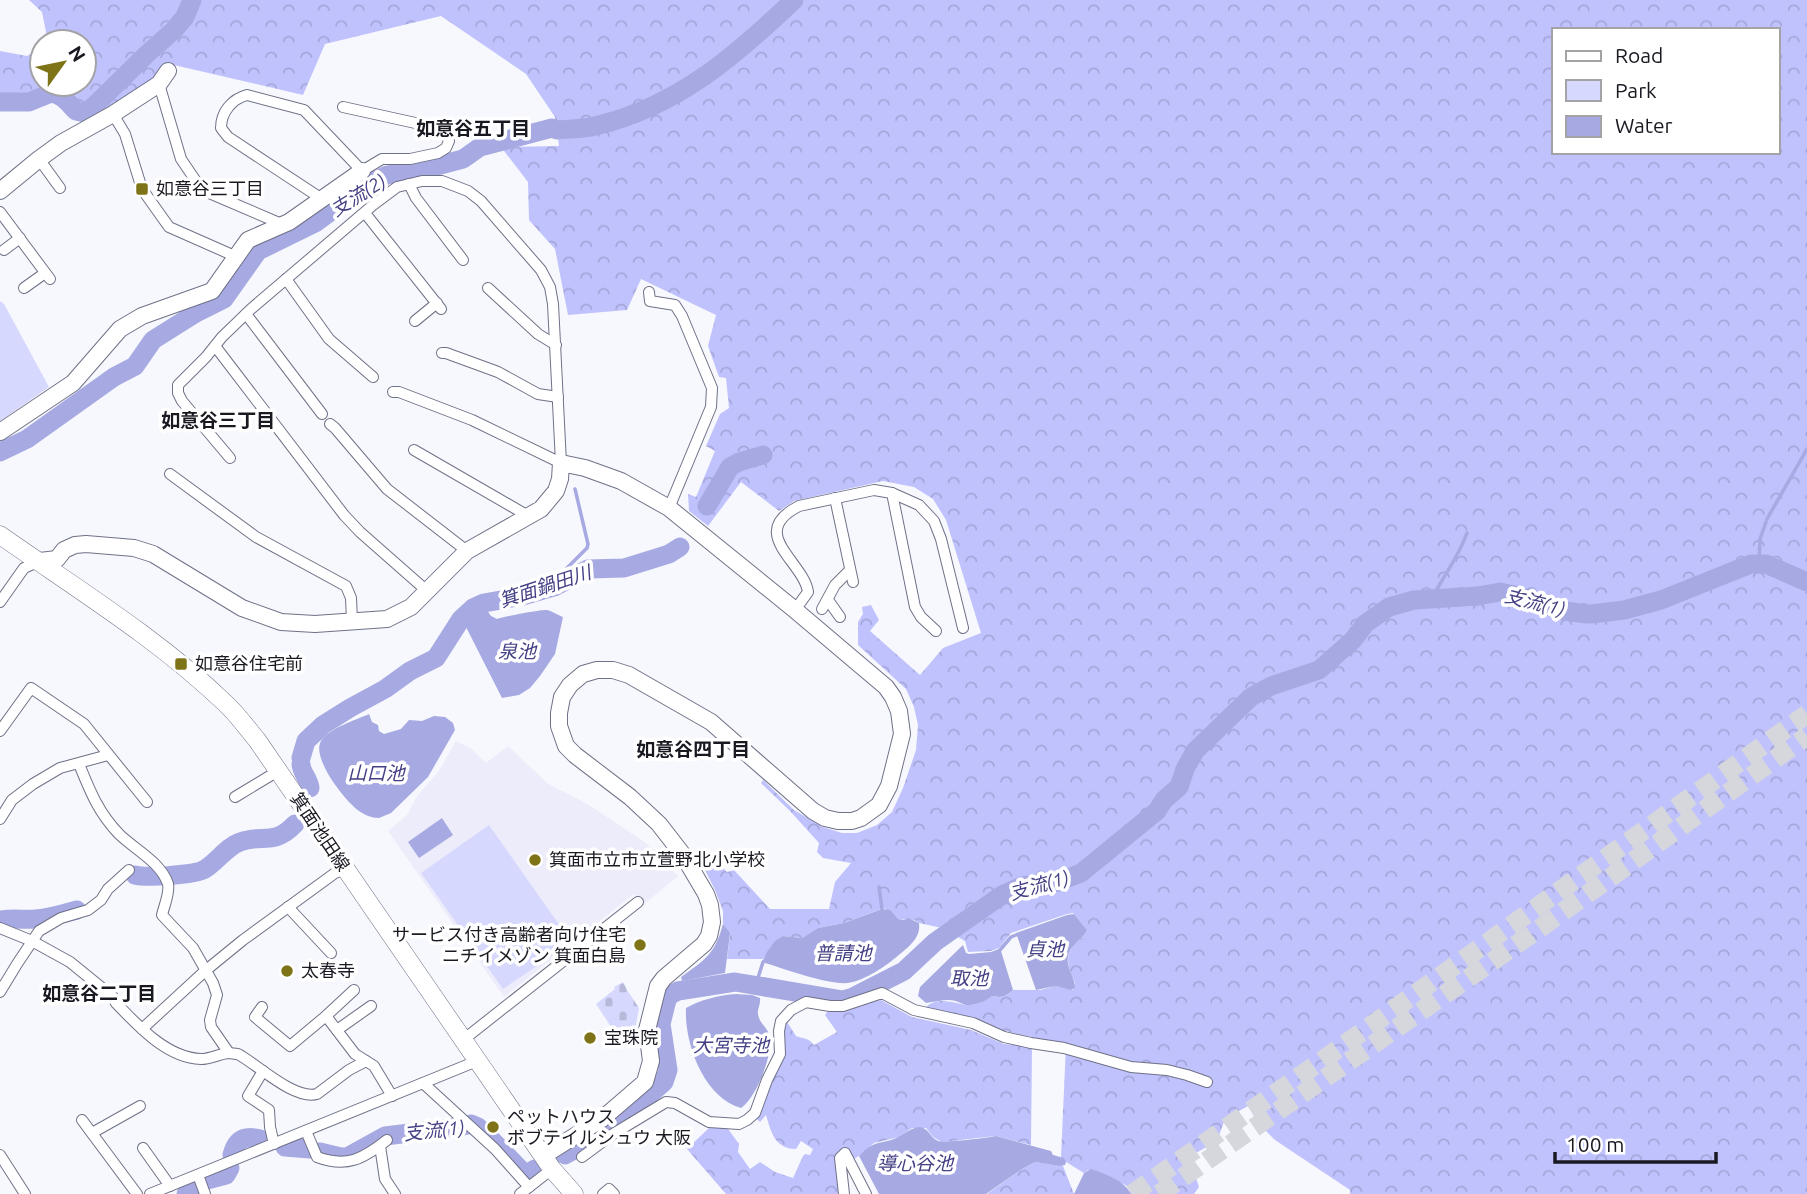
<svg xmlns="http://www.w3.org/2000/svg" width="1807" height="1194" viewBox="0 0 1807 1194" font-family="Ubuntu,'Noto Sans JP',sans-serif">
<defs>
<pattern id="forest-crowns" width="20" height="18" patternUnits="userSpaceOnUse" patternTransform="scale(1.75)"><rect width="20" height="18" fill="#c0c2fd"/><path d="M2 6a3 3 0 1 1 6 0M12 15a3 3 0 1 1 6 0" fill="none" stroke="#a4a6d9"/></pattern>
<pattern id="cemetery-stones" width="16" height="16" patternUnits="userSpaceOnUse" patternTransform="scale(1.75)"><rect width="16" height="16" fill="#d6d8fd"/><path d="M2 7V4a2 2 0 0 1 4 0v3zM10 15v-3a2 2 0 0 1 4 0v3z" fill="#b7b9d9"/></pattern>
</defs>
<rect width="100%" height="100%" fill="#f7f8fd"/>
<polygon fill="#ececfa" points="456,741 472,749 486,763 508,746 547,783 589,805 646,843 678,876 643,905 634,894 504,997 388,831 407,815 417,796 439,771"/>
<g fill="#d6d8fd">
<polygon points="0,301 4,304 49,387 0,421"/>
<polygon points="489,825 560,926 548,935 559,951 503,989 421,873"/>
</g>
<g fill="url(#forest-crowns)" fill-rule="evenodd">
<path d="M29 0H1807V1194H1350V1190L1275 1140 1258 1123 1248 1106 1225 1119 1217 1141 1189 1157 1199 1187 1194 1194H1131L1127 1186 1094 1170H1088L1084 1173 1066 1162 1061 1157 1066 1045 1005 1031 976 1020 924 1009C935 996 952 1002 966 1005 974 1006 987 1000 992 996 1002 998 1005 997 1013 990H1040L1055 986 1073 990 1075 983C1069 969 1063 957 1075 944 1080 939 1084 936 1087 930L1073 913 1067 914 1011 933 999 948 991 951 968 952 965 941 942 928 919 923 914 920 898 919 884 908 844 923 818 928 802 938 783 936 775 942 763 959H727L730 934 723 924V911L715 890 703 866 704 864 706 863 711 868C721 867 718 863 727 872L734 870 770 909H829L835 882 851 863 823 858 817 852 819 843 790 811 761 783 763 780 794 810 823 827 842 833H857L877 825 892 812 903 788 916 750 918 725 914 707 906 689 858 645V622L863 614 862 607 871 605 879 620 870 631 920 675 943 648 981 633 946 520 933 499 914 487 883 481 794 501 779 511 741 482 708 526 689 511 688 494 696 497 715 451 706 446 720 414 729 408 726 378 719 377 708 346 716 315 641 279 627 310 568 315 555 249 529 220 528 182 501 147 559 146 555 117 526 74 441 16 325 44 303 95 174 65 164 66 154 81 97 118 88 107 79 106 73 98 54 87 31 99 0 98V51L27 56 42 48V84H84V42H48L42 12ZM1553 30H1777V152H1553Z"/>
<path d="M881 1000 912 1017 971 1030 1004 1044 1032 1047 1031 1145 996 1136 942 1142 933 1137 926 1128H912L899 1137 874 1143 859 1156 852 1160 848 1153 842 1194H726L687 1149 710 1127 723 1125 728 1129 739 1144 738 1152 750 1169 760 1162 775 1172 793 1178 803 1156 805 1154 810 1155 813 1149 801 1141 796 1149C775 1149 771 1132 766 1115L760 1122 756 1118 787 1022 796 1036C804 1039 809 1038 814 1045L837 1032 825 1015 827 1012C846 1013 863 1003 881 1000Z"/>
<polygon points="1035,1162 1063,1166 1074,1194 987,1194 1022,1169"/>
</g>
<polygon fill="url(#cemetery-stones)" points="623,982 627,990 639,1008 635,1030 636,1043 619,1039 596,1004 615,989 614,987"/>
<g fill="#a7a9e2">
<path d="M486 609 491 616 497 619C501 617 543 609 547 610 552 611 558 615 563 617L555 654 540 676 530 688 519 695 502 698 466 627 476 615Z"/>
<path d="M369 714 372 722 378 725 379 731 384 734 401 729 409 720 422 721 434 716 445 717 453 723 455 730 428 777 391 813 379 818C371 818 365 815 359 811 345 801 311 758 321 741 329 728 356 720 369 714Z"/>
<polygon points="442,818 453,835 419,858 408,842"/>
<path d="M882 909 890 910 898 919 904 920 908 918 919 923C921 937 910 946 900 954 886 966 866 980 848 983 828 985 782 968 762 962L767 952 775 941 783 936 802 938 818 928 844 923Z"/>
<path d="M1074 914 1087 930C1083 939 1072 944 1069 953 1064 966 1075 976 1075 988L1071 990 1055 986 1036 990 1016 933 1067 915Z"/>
<path d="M723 924 730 933 725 973 682 981 681 977C705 960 715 954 723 924Z"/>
<path d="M963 945 966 953 969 954 991 952 999 949 1001 951 1013 990C1005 997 1002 998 992 996 987 1001 973 1006 966 1005 960 1003 955 1000 949 1000 942 1000 933 1002 926 1003L918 996 920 987Z"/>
<path d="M736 994 752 995 760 998C761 1004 757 1009 758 1014 759 1024 770 1029 770 1039 772 1057 756 1098 741 1108 704 1098 684 1043 686 1008 700 1000 719 995 736 994Z"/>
<path d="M920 1127C930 1129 929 1137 938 1141 944 1143 988 1138 996 1136L1051 1151 1053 1155 1064 1158 1066 1162 1065 1165 1060 1166 1035 1162 1022 1169 986 1194H879L859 1156C877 1137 882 1146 900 1136 907 1132 911 1128 920 1127Z"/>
<path d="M1091 1169C1105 1174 1124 1180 1131 1194H1074L1084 1173Z"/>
</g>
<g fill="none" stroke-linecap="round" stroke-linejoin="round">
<g stroke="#a7a9e2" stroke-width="3.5">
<polyline points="1767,519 1807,449"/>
<polyline points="1759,564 1760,539 1766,522"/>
<polyline points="546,589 587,548 588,544 575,489"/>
<path d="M1432 598C1444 575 1458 558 1467 533"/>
<polyline points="879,887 882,909"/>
<polyline points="1000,950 1011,937 1016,935"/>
<polyline points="756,984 763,962"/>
</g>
<g stroke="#a7a9e2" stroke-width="19">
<path d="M0 102H29L51 93C63 95 68 103 76 111L85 113 96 104 147 54 174 30 185 17 192 0"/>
<path d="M0 452 27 439 114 377 135 366 153 340 196 313 224 299 258 251 315 223 368 184 387 175 429 168 463 159 480 147 552 128 557 130C570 129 583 129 595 126 677 107 735 56 794 0"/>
<polyline points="707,506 730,467 739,462 763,455"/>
<polyline points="1591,614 1624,610 1661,600 1751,564 1766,564 1807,582"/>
<polyline points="301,758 306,741 323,725 350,708 385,689 410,671 436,658 461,619 473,608 484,603 523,596 554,587 588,569 624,568 653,559 669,554 680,547"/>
<path d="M301 764C301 772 309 779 310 788"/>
<path d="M135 875C146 878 196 875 205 869 218 861 226 847 240 842 263 833 273 847 295 824"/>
<path d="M0 920C14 918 23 920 36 919 50 918 63 914 77 910"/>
<polyline points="285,1147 310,1149"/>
<polyline points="320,1152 341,1157 347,1157 385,1136 459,1127 471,1124 478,1127 487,1135 523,1172 528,1173 535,1169"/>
<path d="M232 1155C237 1136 248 1135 264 1140"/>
<polyline points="565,1155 587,1143 618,1122 664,1082 668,1070 661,1024 667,1000 670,995 678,991 735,982 843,1000 853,997 904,971 935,942 1002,895 1022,886 1058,882 1081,873 1157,811 1164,800 1179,787 1185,769 1195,751 1251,697 1271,686 1319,670 1353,640 1365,624 1389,607 1414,600 1478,596 1500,592 1519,596 1559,610 1586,614"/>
<polyline points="207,1180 226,1175 230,1168"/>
<polyline points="186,1194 196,1184"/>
</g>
<g stroke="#d6d7dc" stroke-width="19" stroke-dasharray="19 10" stroke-linecap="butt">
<polyline points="1132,1194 1341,1047 1807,714"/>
<polyline points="1159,1194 1543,926 1807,736"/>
</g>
<defs>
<g id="street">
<polyline points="159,84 181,159 202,190 284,225"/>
<polyline points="113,114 125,134 142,189 169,227 237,257"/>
<polyline points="39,159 60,188"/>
<polyline points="409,184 416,198 463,260"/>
<path d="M322 199 228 137 221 128C221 112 232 99 247 95L304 110 362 171 382 159H410L438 153 446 148 449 141 446 134 438 128 343 107"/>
<polyline points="0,212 50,279"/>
<polyline points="365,213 441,309"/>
<polyline points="4,250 20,238"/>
<polyline points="286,279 329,339 373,377"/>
<polyline points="24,288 45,273"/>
<polyline points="488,288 538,334 556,345"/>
<polyline points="649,292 650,301 675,305 682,316 712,388 711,407 669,508"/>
<polyline points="246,314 322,414"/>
<polyline points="415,321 437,303"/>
<polyline points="215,346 344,515 360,532 427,591"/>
<polyline points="442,353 446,353 498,372 538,394 558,397"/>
<polyline points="330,424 335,428 387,489 467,551"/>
<polyline points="414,450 530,517"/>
<polyline points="230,458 182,401 178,393 178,385 206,357 222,337 251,309 373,205 397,187 422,181 442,181 468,191 481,201 541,270 550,287 553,304 561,463 472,420 399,392 393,392"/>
<polyline points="170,474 256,537 346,586 351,598 352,621"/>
<polyline points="892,493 915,607 921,617 936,631"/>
<polyline points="835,498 853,582"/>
<polyline points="828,600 840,617"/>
<polyline points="0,602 24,568 40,561"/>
<polyline points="822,609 835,585 850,570"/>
<path d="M795 610 808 592C804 562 746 533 799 506L874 490 892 493 919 505 934 521 941 539 963 628"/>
<polyline points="0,731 31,688 84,724 147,802"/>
<path d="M79 764C90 791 98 812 119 834 134 849 161 862 168 884 170 893 164 906 162 915L193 948 213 983 217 995 210 1020 211 1027 229 1053"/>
<polyline points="235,797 278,771"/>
<polyline points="0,819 12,800 33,784 60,768 108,755"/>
<polyline points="288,907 331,953"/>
<path d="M0 928 32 941 70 962 113 997 116 1003C138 1026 167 1058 201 1059 210 1059 219 1054 228 1053 231 1053 235 1054 238 1054 258 1065 294 1100 317 1094L349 1070 366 1061"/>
<polyline points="0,992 17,964 39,931 61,918 88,910 101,900 108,889 129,870"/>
<polyline points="262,1007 255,1017 290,1046 326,1016 354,990"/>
<polyline points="326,1016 355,1054 374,1066 392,1096"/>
<polyline points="142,1029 205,971 243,940 335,873 345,869"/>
<polyline points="337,1030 371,1006"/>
<polyline points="463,1040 638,902"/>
<polyline points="263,1071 248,1096 269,1110 270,1127 274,1144"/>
<polyline points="423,1083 495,1149 529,1187"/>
<polyline points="82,1120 137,1194"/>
<path d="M306 1131 317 1157C347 1168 363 1159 387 1140"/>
<polyline points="92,1133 140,1106"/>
<polyline points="380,1146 385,1179 395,1194"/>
<polyline points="143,1148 170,1186"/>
<polyline points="0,1155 25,1194"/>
<polyline points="582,1157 613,1134 666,1102 675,1103 709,1122 739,1124 747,1120 755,1113 767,1080 780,1054 779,1031 781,1021 791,1010 806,1002 830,1006 843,1006 882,993 914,1010 973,1023 1004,1037 1031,1043 1064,1048 1131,1067 1167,1070 1187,1075 1207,1082"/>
<polyline points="198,1175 205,1194"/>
<polyline points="150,1194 477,1061"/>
<polyline points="520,1194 552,1169"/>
<polyline points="603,1194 609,1189 614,1194"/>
<polyline points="844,1194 840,1158 845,1153 866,1194"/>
</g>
<g id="secondary">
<polyline points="0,191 39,159 61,143 113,114 159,84 168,71"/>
<polyline points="0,432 73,383 120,329 142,316 212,291 248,240 289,222 362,171"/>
<polyline points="40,561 57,559 64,550 75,545 86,544 134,548 153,554 242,608 281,622 315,624 387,619 411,607 467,551 541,509 556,491 560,479 561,463 585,468 621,481 669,508 795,610 886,687 893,697 899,711 902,734 889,786 879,805 861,818 852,821 838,821 825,818 813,811 711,722 629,675 613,670 597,670 583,674 570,685 562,697 559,713 559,726 566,746 575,755 630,797 659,824 683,855 706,894 710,905 712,922 709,936 704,944 664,978 658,986 647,1030 651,1061 645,1082 602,1119 543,1156"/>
</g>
<path id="primary" d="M0 535C77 589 157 638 225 703 237 714 247 728 257 740L552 1169 574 1194"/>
</defs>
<use href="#street" stroke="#6f7187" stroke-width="12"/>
<use href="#secondary" stroke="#6f7187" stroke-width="18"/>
<use href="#primary" stroke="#6f7187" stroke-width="19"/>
<use href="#street" stroke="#fff" stroke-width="10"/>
<use href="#secondary" stroke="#fff" stroke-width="16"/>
<use href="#primary" stroke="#fff" stroke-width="18"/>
</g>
<g fill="#7e7417" stroke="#fff" stroke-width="2.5">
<rect x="135" y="182" width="14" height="14" rx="3.5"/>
<rect x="174" y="657" width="14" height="14" rx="3.5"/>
<circle cx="535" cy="860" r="7"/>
<circle cx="640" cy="945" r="7"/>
<circle cx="287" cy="971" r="7"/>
<circle cx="590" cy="1038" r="7"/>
<circle cx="493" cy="1127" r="7"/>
</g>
<g text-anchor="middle" stroke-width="7" stroke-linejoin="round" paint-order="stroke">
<g font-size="18" fill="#191922" stroke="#fff" text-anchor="start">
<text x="156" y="195">如意谷三丁目</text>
<text x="195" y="670">如意谷住宅前</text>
<text x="549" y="866">箕面市立市立萱野北小学校</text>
<text x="626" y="941" text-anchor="end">サービス付き高齢者向け住宅<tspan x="626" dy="21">ニチイメゾン 箕面白島</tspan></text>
<text x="301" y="977">太春寺</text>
<text x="604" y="1044">宝珠院</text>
<text x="507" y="1123">ペットハウス<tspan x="507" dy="21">ボブテイルシュウ 大阪</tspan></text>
</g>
<g font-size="18" fill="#191922" stroke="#fff">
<text transform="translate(320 832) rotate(56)" y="6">箕面池田線</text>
</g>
<g font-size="19" font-weight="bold" fill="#191922" stroke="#fff">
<text x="473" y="135">如意谷五丁目</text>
<text x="218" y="427">如意谷三丁目</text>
<text x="693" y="756">如意谷四丁目</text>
<text x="99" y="1000">如意谷二丁目</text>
</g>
<g font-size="19" font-style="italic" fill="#444085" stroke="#fff">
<text transform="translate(358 195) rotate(-32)" y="7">支流(2)</text>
<text transform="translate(545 586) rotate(-18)" y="7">箕面鍋田川</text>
<text transform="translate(1535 602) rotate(14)" y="7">支流(1)</text>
<text x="517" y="658">泉池</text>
<text x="376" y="780">山口池</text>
<text transform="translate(1039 885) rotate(-16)" y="7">支流(1)</text>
<text x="1045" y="956">貞池</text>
<text x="843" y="960">普請池</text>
<text x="969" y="985">取池</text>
<text x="731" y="1052">大宮寺池</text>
<text transform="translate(434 1130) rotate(-6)" y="7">支流(1)</text>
<text x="915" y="1170">導心谷池</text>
</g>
</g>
<rect x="1552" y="28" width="228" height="126" fill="#ffffff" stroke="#a3a3a7" stroke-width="2"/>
<rect x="1566" y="51" width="35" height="10" fill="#ffffff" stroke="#a3a3a7" stroke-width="2"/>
<text x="1615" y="63" font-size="21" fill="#191922">Road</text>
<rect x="1566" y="80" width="35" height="21" fill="#d6d8fd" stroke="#a3a3a7" stroke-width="2"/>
<text x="1615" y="98" font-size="21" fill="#191922">Park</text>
<rect x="1566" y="116" width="35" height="21" fill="#a7a9e2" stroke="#a3a3a7" stroke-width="2"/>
<text x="1615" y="133" font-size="21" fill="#191922">Water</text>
<g transform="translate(63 63) rotate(57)"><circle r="33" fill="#ffffff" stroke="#a3a3a7" stroke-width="2"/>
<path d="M0-5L12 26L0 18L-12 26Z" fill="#7e7417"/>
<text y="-10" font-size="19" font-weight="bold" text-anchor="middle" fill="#191922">N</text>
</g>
<path d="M1555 1152v10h161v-10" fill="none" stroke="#191922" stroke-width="3.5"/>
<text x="1566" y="1152" font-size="21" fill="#191922" stroke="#ffffff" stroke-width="5" paint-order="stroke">100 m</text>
</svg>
